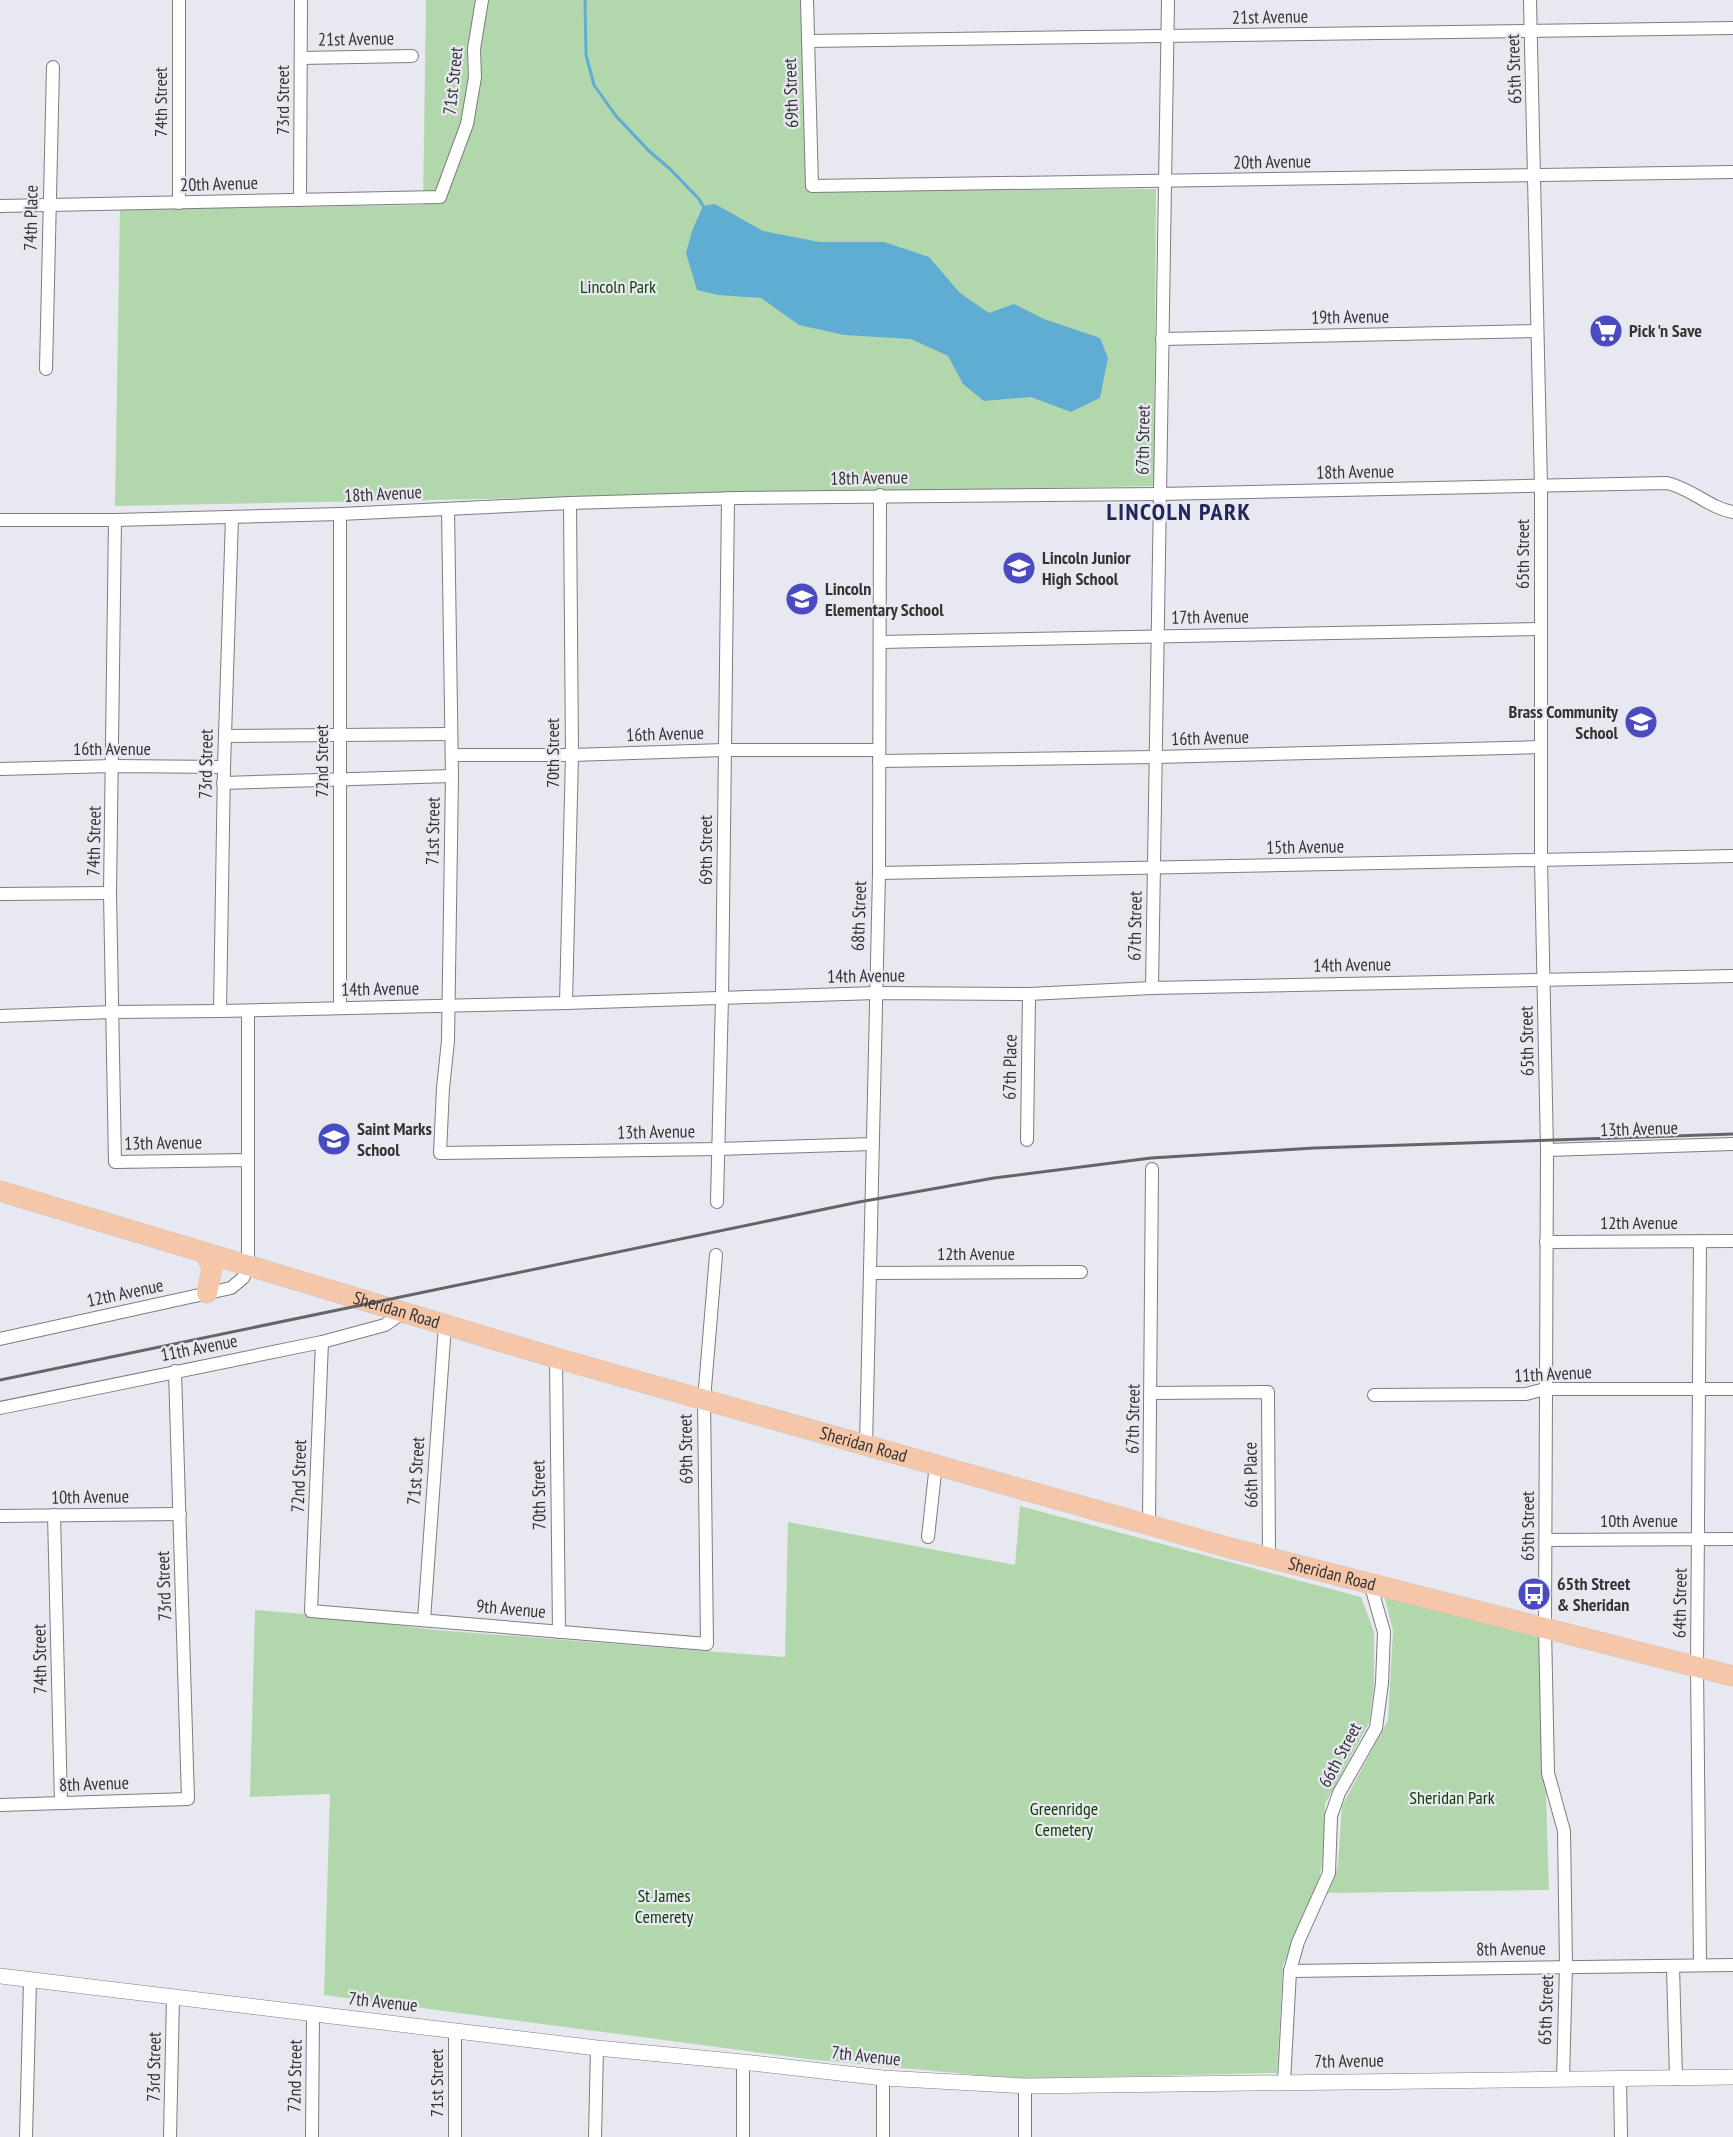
<svg xmlns="http://www.w3.org/2000/svg" width="1733" height="2137" viewBox="0 0 1733 2137" font-family="'PT Sans Narrow',sans-serif">
<rect width="100%" height="100%" fill="#e8e8f0"/>
<g fill="#b3d7ac">
<polygon points="426,0 801,0 807,191 1156,189 1154,486 115,506 120,209 423,205"/>
<polygon points="1020,1506 1361,1597 1374,1632 1374,1684 1369,1723 1325,1804 1324,1851 1318,1887 1283,1965 1277,2073 1020,2079 807,2059 324,1995 330,1794 250,1797 255,1610 304,1614 436,1630 785,1657 788,1522 1015,1565"/>
<polygon points="1384,1595 1541,1634 1549,1890 1328,1893 1338,1865 1342,1806 1388,1720 1393,1631"/>
</g>
<polygon fill="#60add4" points="715,204 763,231 819,242 884,242 929,257 960,293 989,313 1014,304 1044,319 1100,338 1108,358 1100,398 1071,412 1031,397 984,401 963,384 948,356 911,339 844,335 799,325 761,298 718,295 697,290 686,253 692,231 703,206"/>
<g fill="none" stroke-linecap="round" stroke-linejoin="round">
<polyline stroke="#60add4" stroke-width="3" points="585,0 586,55 594,85 616,116 649,151 669,168 699,199 703,206"/>
<defs>
<g id="minor">
<polyline points="807,0 812,186 1733,172"/>
<polyline points="1530,0 1541,487 1541,861 1547,1150 1545,1628 1548,1773 1564,1831 1566,1966 1563,2079"/>
<polyline points="808,41 1733,28"/>
<polyline points="301,58 412,56"/>
<polyline points="300,200 301,0"/>
<polyline points="179,203 179,0"/>
<polyline points="0,206 440,197 467,124 475,77 474,49 482,0"/>
<polyline points="1162,339 1537,331"/>
<polyline points="46,369 53,67"/>
<polyline points="448,509 452,776 448,1041 443,1088 440,1153 719,1149 873,1144"/>
<path d="M0 520H115L340 514 570 503 740 498 1160 494 1667 483C1691 488 1709 508 1733 512"/>
<polyline points="115,520 110,893 115,1162 248,1160"/>
<polyline points="880,642 1541,629"/>
<polyline points="225,736 451,734"/>
<polyline points="452,755 572,755 724,750 879,750"/>
<polyline points="879,761 1156,757 1541,747"/>
<polyline points="0,769 113,766 224,767"/>
<polyline points="223,783 452,776"/>
<polyline points="879,873 1733,856"/>
<polyline points="0,894 110,893"/>
<polyline points="1152,988 1168,0"/>
<polyline points="566,1003 572,755 570,503"/>
<polyline points="340,1008 340,514"/>
<polyline points="220,1011 224,767 232,517"/>
<polyline points="0,1016 113,1012 220,1011 566,1003 876,993 1029,994 1152,988 1733,976"/>
<polyline points="1027,1140 1029,994"/>
<polyline points="1547,1150 1733,1144"/>
<polyline points="717,1202 722,997 728,498"/>
<polyline points="1700,1241 1697,1665 1700,1965"/>
<polyline points="1546,1242 1733,1241"/>
<polyline points="871,1273 1081,1272"/>
<polyline points="0,1339 231,1288 243,1278 248,1267 248,1011"/>
<polyline points="322,1342 311,1611 707,1644 704,1400 716,1255"/>
<polyline points="556,1358 559,1632"/>
<polyline points="1152,1393 1268,1392 1269,1558"/>
<polyline points="1374,1395 1526,1394 1545,1389 1733,1389"/>
<polyline points="0,1408 322,1342 385,1325 402,1313"/>
<polyline points="866,1446 879,873 880,495"/>
<polyline points="54,1515 61,1803"/>
<polyline points="0,1516 180,1514"/>
<polyline points="1149,1525 1152,1169"/>
<polyline points="928,1537 936,1464"/>
<polyline points="1546,1540 1733,1539"/>
<polyline points="424,1620 445,1325"/>
<polyline points="0,1805 188,1799 175,1371"/>
<polyline points="1673,1966 1676,2079"/>
<polyline points="1290,1971 1733,1965"/>
<polyline points="1620,2079 1621,2137"/>
<polyline points="1284,2082 1290,1971 1298,1942 1329,1873 1331,1816 1339,1793 1376,1728 1382,1683 1384,1632 1370,1583"/>
<polyline points="26,2137 30,1981"/>
<polyline points="170,2137 173,1998"/>
<polyline points="312,2137 313,2014"/>
<polyline points="455,2137 455,2030"/>
<polyline points="595,2137 597,2048"/>
<polyline points="743,2137 743,2062"/>
<polyline points="883,2137 883,2078"/>
<polyline points="1025,2137 1025,2086"/>
</g>
<polyline id="tertiary" points="0,1976 597,2048 743,2062 883,2078 1025,2086 1733,2077"/>
<g id="primary">
<path id="s1" d="M0 1191 556 1358 1149 1525 1230 1548 1733 1676"/>
<polyline points="206,1254 212,1268 207,1293"/>
</g>
</defs>
<use href="#minor" stroke="#7c7c82" stroke-width="14"/>
<use href="#tertiary" stroke="#7c7c82" stroke-width="16"/>
<use href="#primary" stroke="#c6c6c7" stroke-width="21"/>
<use href="#minor" stroke="#fff" stroke-width="12"/>
<use href="#tertiary" stroke="#fff" stroke-width="15"/>
<use href="#primary" stroke="#f5c6a7" stroke-width="20"/>
<polyline stroke="#656569" stroke-width="3" points="0,1380 859,1202 994,1178 1151,1158 1314,1148 1733,1134"/>
</g>
<defs>
<symbol id="supermarket-disc" viewBox="-11 -11 22 22"><circle r="9.5" fill="#4b4bc1" stroke="#e8e8f0"/><path d="M-6-5.5h2.5l.6 2H6L4.5 2H-2.5L-4.4-4H-6ZM-1.5 3.2a1.3 1.3 0 1 0 .1 0ZM3 3.2a1.3 1.3 0 1 0 .1 0Z" fill="#fff"/></symbol>
<symbol id="school-disc" viewBox="-11 -11 22 22"><circle r="9.5" fill="#4b4bc1" stroke="#e8e8f0"/><path d="M0-5L7-2L0 1L-7-2ZM-4 1L0 2.5L4 1V4Q0 6-4 4Z" fill="#fff"/></symbol>
<symbol id="bus-disc" viewBox="-11 -11 22 22"><circle r="9.5" fill="#4b4bc1" stroke="#e8e8f0"/><path d="M-5-6H5V4H4V6H2V4H-2V6H-4V4H-5ZM-3.5-4V0h7V-4ZM-3.5 1.2v1.5H-2V1.2ZM2 1.2v1.5H3.5V1.2Z" fill="#fff"/></symbol>
</defs>
<g fill-rule="evenodd">
<use href="#supermarket-disc" x="1587" y="312" width="38" height="38"/>
<use href="#school-disc" x="1000" y="549" width="38" height="38"/>
<use href="#school-disc" x="783" y="580" width="38" height="38"/>
<use href="#school-disc" x="1622" y="703" width="38" height="38"/>
<use href="#school-disc" x="315" y="1120" width="38" height="38"/>
<use href="#bus-disc" x="1515" y="1575" width="38" height="38"/>
</g>
<g text-anchor="middle" stroke-width="4.5" stroke-linejoin="round" paint-order="stroke">
<g font-size="18" fill="#343436" stroke="#e8e8f0">
<text transform="translate(1270 17) rotate(-1)" y="6">21st Avenue</text>
<text transform="translate(356 39) rotate(-1)" y="6">21st Avenue</text>
<text transform="translate(1514 69) rotate(-92)" y="6">65th Street</text>
<text transform="translate(453 81) rotate(-84)" y="6">71st Street</text>
<text transform="translate(791 93) rotate(-92)" y="6">69th Street</text>
<text transform="translate(283 100) rotate(-90)" y="6">73rd Street</text>
<text transform="translate(161 102) rotate(-90)" y="6">74th Street</text>
<text transform="translate(1272 162) rotate(-1)" y="6">20th Avenue</text>
<text transform="translate(219 184) rotate(-2)" y="6">20th Avenue</text>
<text transform="translate(31 218) rotate(-89)" y="6">74th Place</text>
<text transform="translate(1350 317) rotate(-1)" y="6">19th Avenue</text>
<text transform="translate(1143 440) rotate(-89)" y="6">67th Street</text>
<text transform="translate(1355 472) rotate(-1)" y="6">18th Avenue</text>
<text transform="translate(869 478) rotate(-1)" y="6">18th Avenue</text>
<text transform="translate(383 494) rotate(-3)" y="6">18th Avenue</text>
<text transform="translate(1523 554) rotate(-90)" y="6">65th Street</text>
<text transform="translate(1210 617) rotate(-1)" y="6">17th Avenue</text>
<text transform="translate(665 734) rotate(-2)" y="6">16th Avenue</text>
<text transform="translate(1210 738) rotate(-2)" y="6">16th Avenue</text>
<text x="112" y="755">16th Avenue</text>
<text transform="translate(553 753) rotate(-90)" y="6">70th Street</text>
<text transform="translate(322 761) rotate(-90)" y="6">72nd Street</text>
<text transform="translate(206 764) rotate(-89)" y="6">73rd Street</text>
<text transform="translate(433 831) rotate(-89)" y="6">71st Street</text>
<text transform="translate(94 841) rotate(-89)" y="6">74th Street</text>
<text transform="translate(1305 847) rotate(-1)" y="6">15th Avenue</text>
<text transform="translate(706 850) rotate(-90)" y="6">69th Street</text>
<text transform="translate(859 916) rotate(-88)" y="6">68th Street</text>
<text transform="translate(1135 926) rotate(-89)" y="6">67th Street</text>
<text transform="translate(1352 965) rotate(-1)" y="6">14th Avenue</text>
<text transform="translate(866 976) rotate(-1)" y="6">14th Avenue</text>
<text transform="translate(380 989) rotate(-1)" y="6">14th Avenue</text>
<text transform="translate(1527 1041) rotate(-91)" y="6">65th Street</text>
<text transform="translate(1010 1067) rotate(-89)" y="6">67th Place</text>
<text transform="translate(1639 1129) rotate(-2)" y="6">13th Avenue</text>
<text transform="translate(656 1132) rotate(-1)" y="6">13th Avenue</text>
<text transform="translate(163 1143) rotate(-1)" y="6">13th Avenue</text>
<text x="1639" y="1229">12th Avenue</text>
<text x="976" y="1260">12th Avenue</text>
<text transform="translate(125 1293) rotate(-12)" y="6">12th Avenue</text>
<text dy="6" stroke="none"><textPath href="#s1" startOffset="414">Sheridan Road</textPath></text>
<text transform="translate(199 1348) rotate(-11)" y="6">11th Avenue</text>
<text transform="translate(1553 1374) rotate(-3)" y="6">11th Avenue</text>
<text transform="translate(1133 1419) rotate(-89)" y="6">67th Street</text>
<text dy="6" stroke="none"><textPath href="#s1" startOffset="900">Sheridan Road</textPath></text>
<text transform="translate(686 1449) rotate(-91)" y="6">69th Street</text>
<text transform="translate(416 1471) rotate(-86)" y="6">71st Street</text>
<text transform="translate(1251 1475) rotate(-91)" y="6">66th Place</text>
<text transform="translate(299 1476) rotate(-88)" y="6">72nd Street</text>
<text transform="translate(539 1495) rotate(-91)" y="6">70th Street</text>
<text transform="translate(90 1497) rotate(-1)" y="6">10th Avenue</text>
<text x="1639" y="1527">10th Avenue</text>
<text transform="translate(1528 1526) rotate(-90)" y="6">65th Street</text>
<text dy="6" stroke="none"><textPath href="#s1" startOffset="1386">Sheridan Road</textPath></text>
<text transform="translate(164 1586) rotate(-92)" y="6">73rd Street</text>
<text transform="translate(1680 1603) rotate(-89)" y="6">64th Street</text>
<text transform="translate(511 1609) rotate(5)" y="6">9th Avenue</text>
<text transform="translate(40 1659) rotate(-91)" y="6">74th Street</text>
<text transform="translate(1340 1755) rotate(-62)" y="6">66th Street</text>
<text transform="translate(94 1784) rotate(-2)" y="6">8th Avenue</text>
<text transform="translate(1511 1949) rotate(-1)" y="6">8th Avenue</text>
<text transform="translate(383 2002) rotate(6)" y="6">7th Avenue</text>
<text transform="translate(1546 2010) rotate(-88)" y="6">65th Street</text>
<text transform="translate(866 2056) rotate(6)" y="6">7th Avenue</text>
<text transform="translate(1349 2061) rotate(-1)" y="6">7th Avenue</text>
<text transform="translate(154 2067) rotate(-89)" y="6">73rd Street</text>
<text transform="translate(295 2076) rotate(-89)" y="6">72nd Street</text>
<text transform="translate(437 2083) rotate(-90)" y="6">71st Street</text>
</g>
<g font-size="18" fill="#0c3c02" stroke="#e8e8f0">
<text x="618" y="293">Lincoln Park</text>
<text x="1452" y="1804">Sheridan Park</text>
<text x="1064" y="1815">Greenridge<tspan x="1064" dy="21">Cemetery</tspan></text>
<text x="664" y="1902">St James<tspan x="664" dy="21">Cemerety</tspan></text>
</g>
<g font-size="18" font-weight="bold" fill="#343436" stroke="#e8e8f0" text-anchor="start">
<text x="1629" y="337">Pick 'n Save</text>
<text x="1042" y="564">Lincoln Junior<tspan x="1042" dy="21">High School</tspan></text>
<text x="825" y="595">Lincoln<tspan x="825" dy="21">Elementary School</tspan></text>
<text x="1618" y="718" text-anchor="end">Brass Community<tspan x="1618" dy="21">School</tspan></text>
<text x="357" y="1135">Saint Marks<tspan x="357" dy="21">School</tspan></text>
<text x="1557" y="1590">65th Street<tspan x="1557" dy="21">&amp; Sheridan</tspan></text>
</g>
<g font-size="24" font-weight="bold" letter-spacing="1.5" fill="#23255e" stroke="#e8e8f0">
<text x="1179" y="520">LINCOLN PARK</text>
</g>
</g>
</svg>
